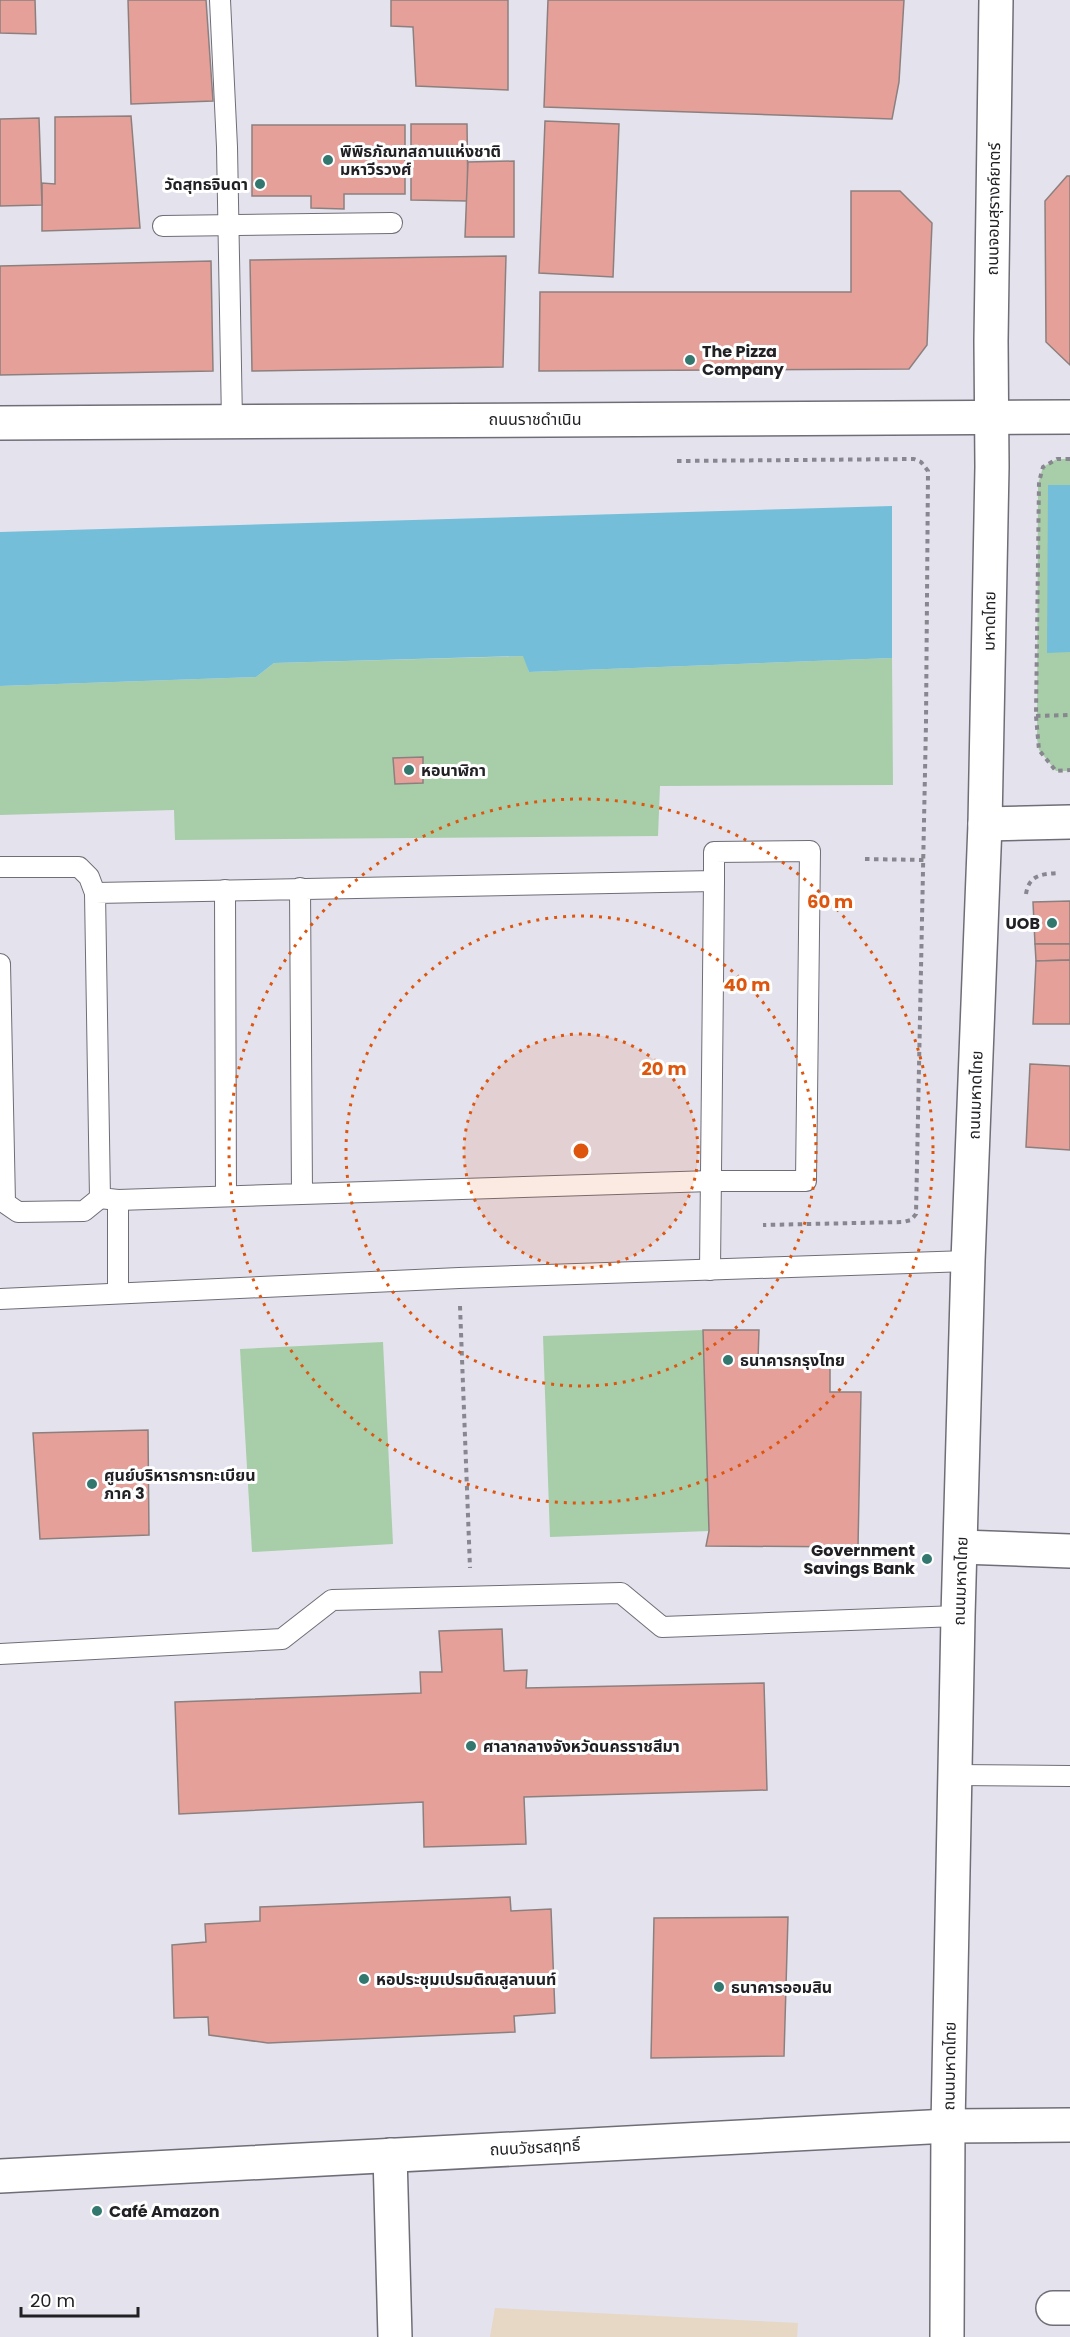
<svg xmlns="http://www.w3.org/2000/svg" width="1070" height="2337" viewBox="0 0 1070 2337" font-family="Poppins,'Noto Sans Thai',sans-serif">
<rect width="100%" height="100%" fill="#e4e2ed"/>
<polygon fill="#e7d7c5" points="495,2308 798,2323 797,2337 490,2337"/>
<g fill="#a7cea9">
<polygon points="1057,459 1070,459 1070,771 1056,771 1039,750 1037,739 1038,484 1043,467"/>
<polygon points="524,656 529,672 892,658 893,785 660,786 658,836 175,840 174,810 0,815 0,686 256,677 274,663"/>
<polygon points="703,1330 709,1531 550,1537 543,1336"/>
<polygon points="383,1342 393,1544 252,1552 240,1349"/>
</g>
<g fill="#74bed9">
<polygon points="1048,485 1070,485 1070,652 1047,653"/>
<polygon points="892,506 892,658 529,672 523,656 274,663 256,677 0,686 0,532"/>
</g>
<g fill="#e5a09a" stroke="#8c807f" stroke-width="1.5">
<polygon points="0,0 35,0 36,34 0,33"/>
<polygon points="128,0 206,0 213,101 131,104"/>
<polygon points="391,0 508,0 508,90 416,86 413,27 391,26"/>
<polygon points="548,0 904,0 899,82 892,119 544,107"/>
<polygon points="131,116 140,228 42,231 42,183 55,184 55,117"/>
<polygon points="39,118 42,205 0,206 0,119"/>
<polygon points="545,121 619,124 613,277 539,273"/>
<polygon points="411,124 467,124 468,201 411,200"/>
<polygon points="252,125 405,125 405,194 344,194 344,209 311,208 311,196 252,196"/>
<polygon points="514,161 514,237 465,237 468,162"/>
<polygon points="1067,176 1070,176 1070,365 1046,342 1045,201"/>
<polygon points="851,191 900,191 932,223 927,345 909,369 539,371 540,292 851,292"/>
<polygon points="506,256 503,367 252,371 250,260"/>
<polygon points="211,261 213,371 0,375 0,266"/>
<polygon points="423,757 423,783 395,784 393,758"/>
<polygon points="1070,901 1070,944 1035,944 1033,902"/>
<polygon points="1035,944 1070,944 1070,960 1036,961"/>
<polygon points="1070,960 1070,1024 1033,1024 1036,961"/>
<polygon points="1030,1064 1070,1066 1070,1150 1026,1147"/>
<polygon points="703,1330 759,1330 758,1360 830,1360 830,1392 861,1392 858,1547 706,1546 709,1531"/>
<polygon points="148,1430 149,1535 40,1539 33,1433"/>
<polygon points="502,1629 504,1671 527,1670 526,1688 764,1683 767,1790 524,1797 526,1844 424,1847 423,1802 179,1814 175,1702 421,1693 420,1672 442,1672 439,1631"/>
<polygon points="510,1897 511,1911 551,1909 555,2013 514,2016 515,2032 268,2043 209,2035 208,2017 174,2018 172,1945 206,1942 205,1924 260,1921 260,1907"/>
<polygon points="788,1917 784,2056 651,2058 654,1918"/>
</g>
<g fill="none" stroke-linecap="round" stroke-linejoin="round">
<defs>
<g id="service">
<polyline points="220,0 227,147 232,421"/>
<polyline points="163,226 392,223"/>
<polyline points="0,867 79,867 89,877 95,893"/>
<polyline points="300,888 302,1194 118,1200 100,1198 95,893 714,881 714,852 810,851 806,1181 711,1181 302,1194"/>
<polyline points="225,890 226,1195"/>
<polyline points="0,964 5,1203 18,1212 84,1211 100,1198"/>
<polyline points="710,1270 714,881"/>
<polyline points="118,1293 118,1200"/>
<polyline points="0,1299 459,1278 968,1261"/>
<polyline points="0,1654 282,1639 332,1600 621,1593 662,1627 958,1616"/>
<polyline points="955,1775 1070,1776"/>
</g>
<g id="minor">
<polyline points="961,1547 1070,1551"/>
<polyline points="390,2155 395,2337"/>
<polyline points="1053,2308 1070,2308"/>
</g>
<g id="tertiary">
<polyline points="0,2176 948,2126 1070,2125"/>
<polyline points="947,2337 948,2126 958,1616 968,1261 985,824"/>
</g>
<g id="secondary">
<polyline points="996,0 991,341 992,467 985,824 1070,822"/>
<polyline points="0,423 1070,417"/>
</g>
</defs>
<use href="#service" stroke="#6f6e77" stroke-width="22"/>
<use href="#minor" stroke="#6f6e77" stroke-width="36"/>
<use href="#tertiary" stroke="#6f6e77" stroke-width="36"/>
<use href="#secondary" stroke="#6f6e77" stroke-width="36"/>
<g stroke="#88878f" stroke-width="4" stroke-dasharray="4.5 4.5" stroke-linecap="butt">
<polyline points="1070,459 1057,459 1043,467 1039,482 1036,716 1039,750 1056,771 1070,770"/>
<polyline points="677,461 914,459 921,462 928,471 926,723 916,1214 911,1220 903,1222 763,1225"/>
<polyline points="1036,716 1070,715"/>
<polyline points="865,859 924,860"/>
<path d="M1026 894C1029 874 1043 874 1060 873"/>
<polyline points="460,1306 470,1568"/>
</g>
<use href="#service" stroke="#fff" stroke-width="20"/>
<use href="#minor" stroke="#fff" stroke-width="33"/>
<use href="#tertiary" stroke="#fff" stroke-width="33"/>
<use href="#secondary" stroke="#fff" stroke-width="33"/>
</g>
<circle cx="581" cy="1151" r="117" fill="#de560d" fill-opacity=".12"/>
<g fill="none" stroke="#de560d" stroke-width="3" stroke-dasharray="3 6">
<circle cx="581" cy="1151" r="117"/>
<circle cx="581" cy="1151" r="235"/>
<circle cx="581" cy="1151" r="352"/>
</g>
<g fill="#32786e" stroke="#fff" stroke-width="2">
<circle cx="328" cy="160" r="6"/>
<circle cx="260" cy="184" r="6"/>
<circle cx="690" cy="360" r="6"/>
<circle cx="409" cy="770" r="6"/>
<circle cx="1052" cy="923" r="6"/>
<circle cx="728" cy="1360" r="6"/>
<circle cx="92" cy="1484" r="6"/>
<circle cx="927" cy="1559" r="6"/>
<circle cx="471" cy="1746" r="6"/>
<circle cx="364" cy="1979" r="6"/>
<circle cx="719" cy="1987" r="6"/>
<circle cx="97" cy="2211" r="6"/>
</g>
<g text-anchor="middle" stroke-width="6" stroke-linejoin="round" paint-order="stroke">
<g font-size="16" font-weight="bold" fill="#212125" stroke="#fff" text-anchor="start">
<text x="340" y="157">พิพิธภัณฑสถานแห่งชาติ<tspan x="340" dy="18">มหาวีรวงศ์</tspan></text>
<text x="248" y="190" text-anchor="end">วัดสุทธจินดา</text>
<text x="702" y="357">The Pizza<tspan x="702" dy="18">Company</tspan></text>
<text x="421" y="776">หอนาฬิกา</text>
<text x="1040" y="929" text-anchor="end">UOB</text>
<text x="740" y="1366">ธนาคารกรุงไทย</text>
<text x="104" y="1481">ศูนย์บริหารการทะเบียน<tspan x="104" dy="18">ภาค 3</tspan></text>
<text x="915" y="1556" text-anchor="end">Government<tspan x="915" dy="18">Savings Bank</tspan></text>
<text x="483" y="1752">ศาลากลางจังหวัดนครราชสีมา</text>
<text x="376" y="1985">หอประชุมเปรมติณสูลานนท์</text>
<text x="731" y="1993">ธนาคารออมสิน</text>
<text x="109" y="2217">Café Amazon</text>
</g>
<g font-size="16" fill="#212125" stroke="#fff">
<text transform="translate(993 209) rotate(-89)" y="6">ถนนจอมสุรางค์ยาตร์</text>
<text x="535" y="425">ถนนราชดำเนิน</text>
<text transform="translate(989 621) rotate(-89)" y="6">มหาดไทย</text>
<text transform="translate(975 1095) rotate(-88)" y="6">ถนนมหาดไทย</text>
<text transform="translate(960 1581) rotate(-88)" y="6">ถนนมหาดไทย</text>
<text transform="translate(949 2066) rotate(-89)" y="6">ถนนมหาดไทย</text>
<text transform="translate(535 2147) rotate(-3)" y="6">ถนนวัชรสฤทธิ์</text>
</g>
</g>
<circle cx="581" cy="1151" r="9" fill="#de560d" stroke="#fff" stroke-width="3"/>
<g font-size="18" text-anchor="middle" font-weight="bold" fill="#de560d" stroke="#fff" stroke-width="6" stroke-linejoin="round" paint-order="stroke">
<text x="830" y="908">60 m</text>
<text x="747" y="991">40 m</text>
<text x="664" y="1075">20 m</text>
</g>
<path d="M21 2307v9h117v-9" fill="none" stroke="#212125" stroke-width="3"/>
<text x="30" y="2307" font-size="18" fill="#212125" stroke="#ffffff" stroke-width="4.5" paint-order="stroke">20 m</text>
</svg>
